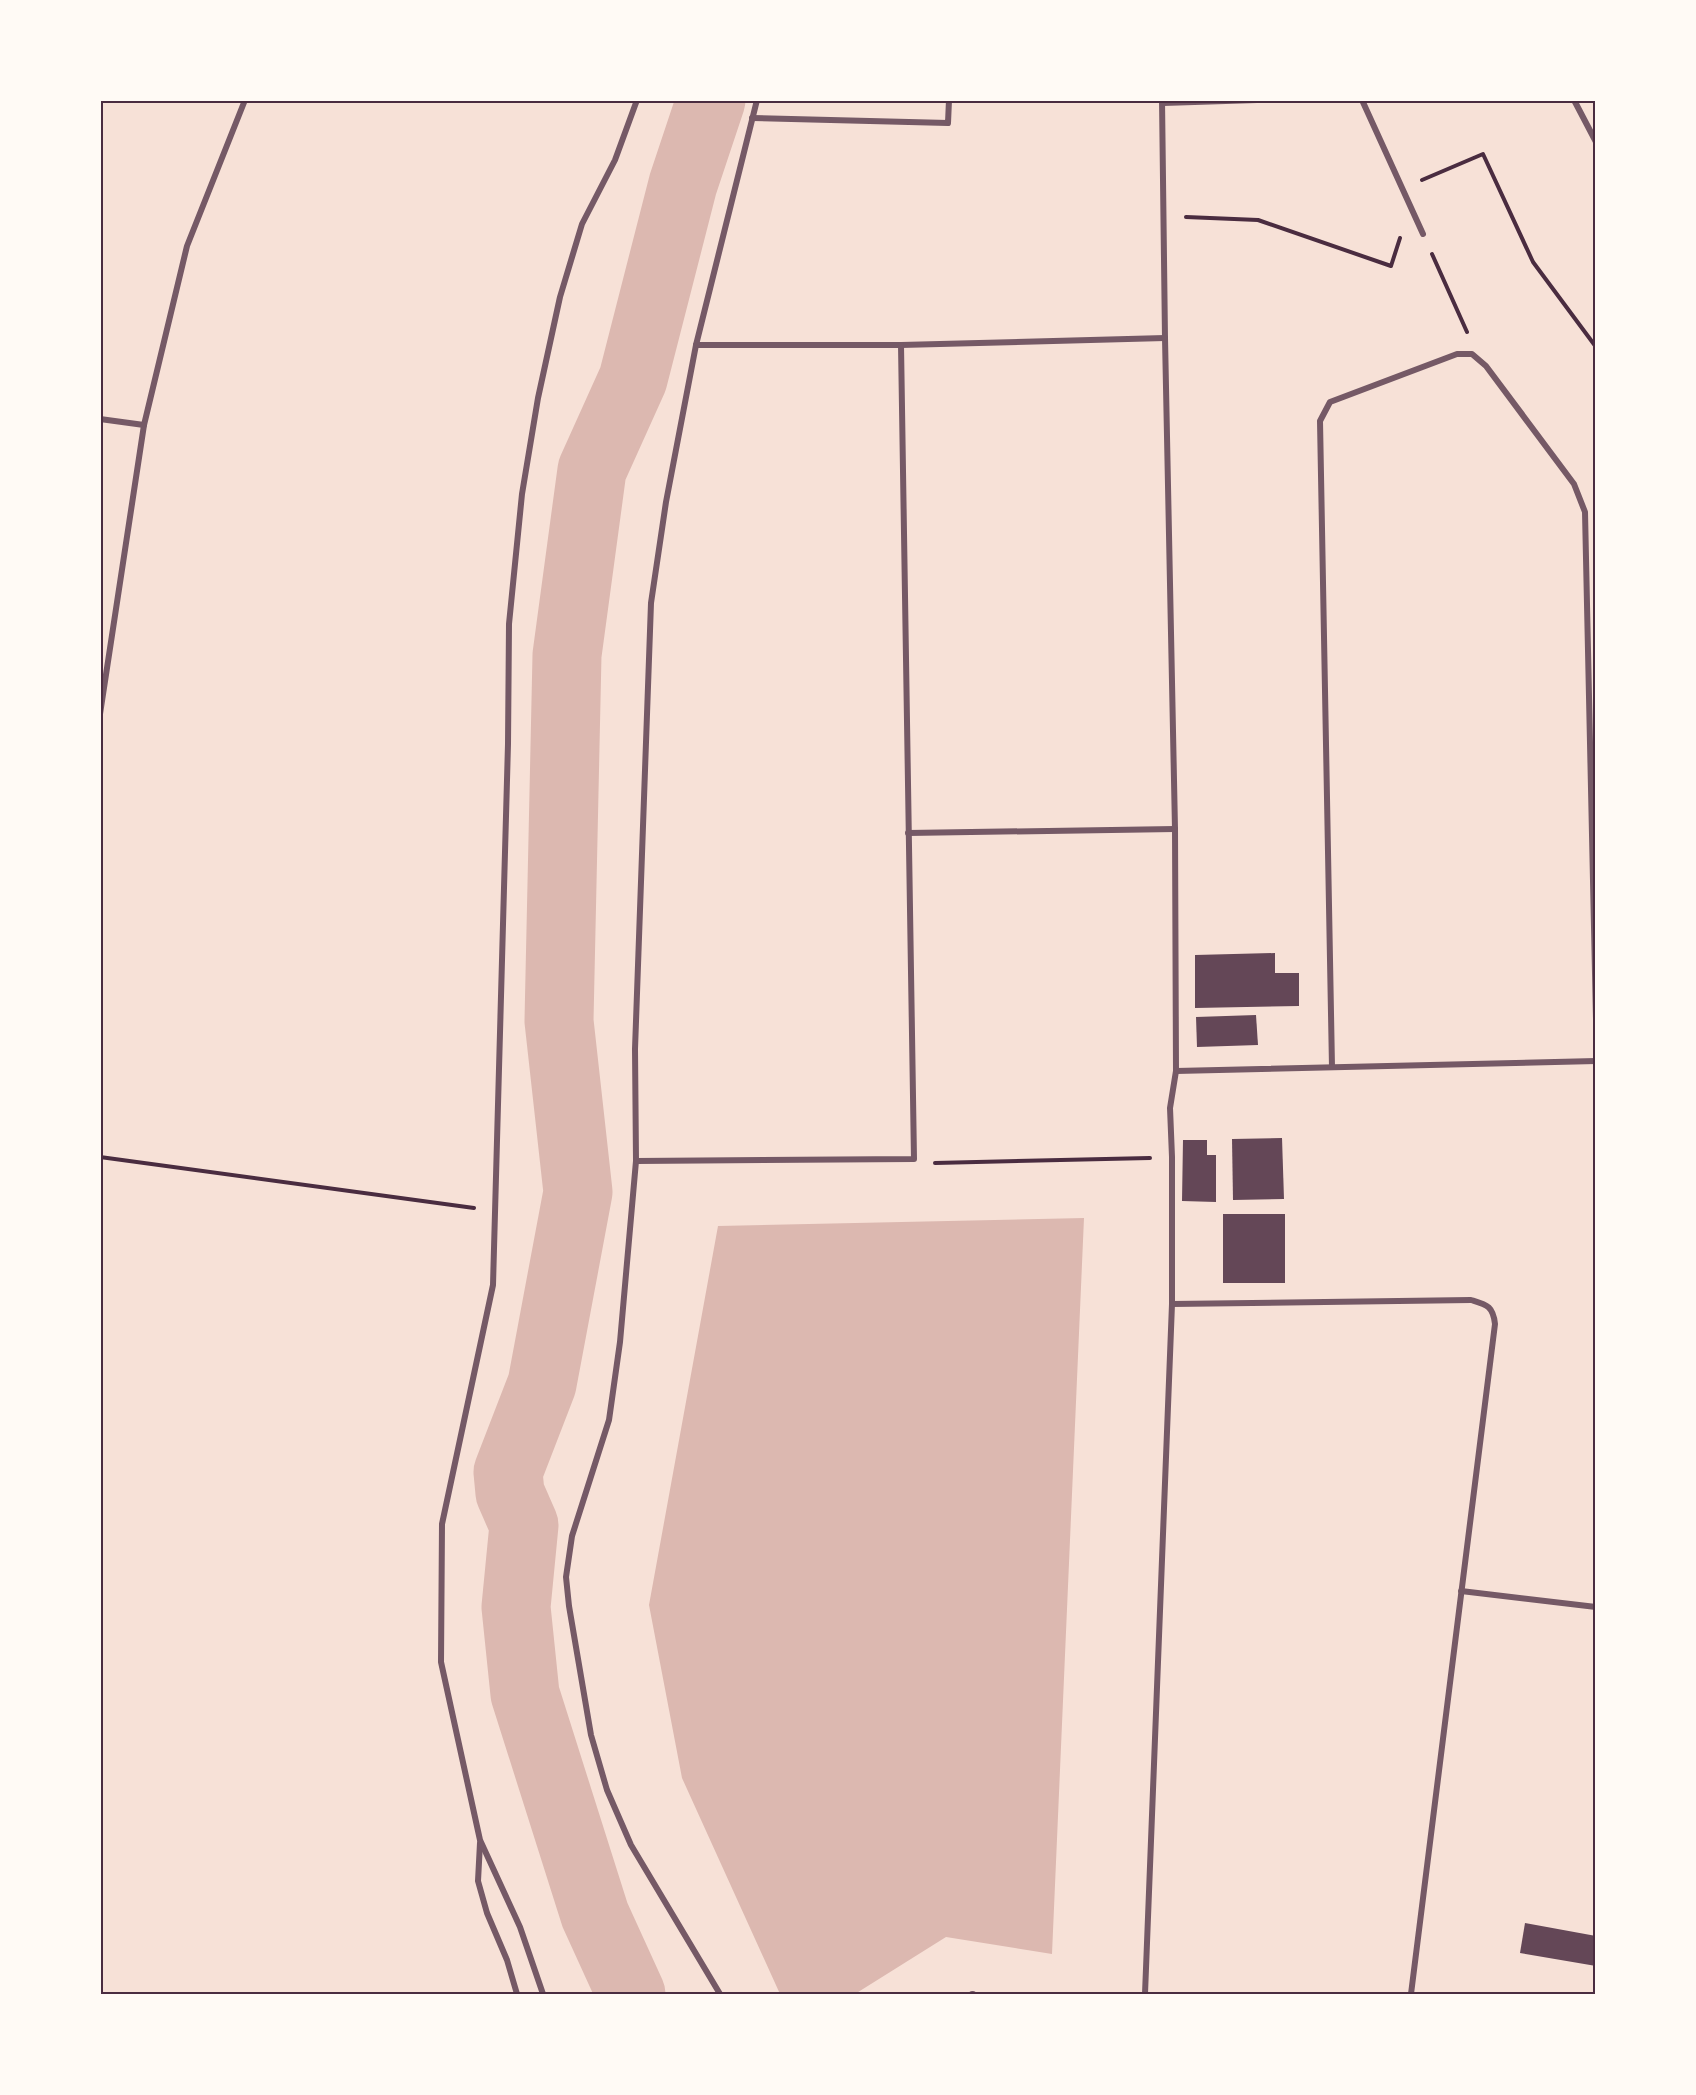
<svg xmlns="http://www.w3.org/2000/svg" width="1696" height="2095" viewBox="0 0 1696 2095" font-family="'Libre Baskerville',serif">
<rect width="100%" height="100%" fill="#f7e1d7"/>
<polygon fill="#dcb8b0" points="1084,1218 1052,1954 946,1937 855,1994 780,1994 682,1778 649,1605 718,1226"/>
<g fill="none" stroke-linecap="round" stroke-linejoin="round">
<polyline stroke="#dcb8b0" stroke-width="69" points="631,1994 595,1915 525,1694 516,1607 524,1525 510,1493 508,1472 542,1384 578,1192 559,1021 567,655 592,470 633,379 683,184 711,100"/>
</g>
<g fill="#644757">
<polygon points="1275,953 1275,973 1299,973 1299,1006 1195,1008 1195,955"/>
<polygon points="1256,1015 1258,1045 1197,1047 1196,1017"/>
<polygon points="1282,1138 1284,1199 1233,1200 1232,1139"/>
<polygon points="1183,1140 1207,1140 1207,1155 1216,1155 1216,1202 1182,1201"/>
<rect x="1223" y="1214" width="62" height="69"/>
<polygon points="1525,1923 1596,1936 1596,1966 1520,1953"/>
</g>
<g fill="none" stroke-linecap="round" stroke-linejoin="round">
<g stroke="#4a2c40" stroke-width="4">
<polyline points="1422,180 1483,154 1533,262 1596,347"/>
<polyline points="1186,217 1258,220 1391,266 1400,238"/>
<polyline points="1432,254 1467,332"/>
<polyline points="100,1157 474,1208"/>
<polyline points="935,1163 1150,1158"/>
</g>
<g stroke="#755966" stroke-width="6">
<polyline points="1362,100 1423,234"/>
<polyline points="1574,100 1596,142"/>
<polyline points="1163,103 1257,100"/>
<polyline points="752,118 948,123 949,100"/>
<polyline points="696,345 901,345 1165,338"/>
<polyline points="100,419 144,425"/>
<polyline points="100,714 144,425 187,246 245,100"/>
<polyline points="908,833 1175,829"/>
<polyline points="1332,1067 1320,421 1330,402 1457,354 1472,354 1486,366 1574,484 1585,512 1596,1019"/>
<polyline points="1176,1071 1596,1061"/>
<polyline points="636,1161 914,1159 901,345"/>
<path d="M1172 1304 1471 1300C1487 1305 1493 1306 1495 1324L1411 1994"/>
<polyline points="1461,1591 1596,1607"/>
<polyline points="480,1843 478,1881 487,1913 507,1960 517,1994"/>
<polyline points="543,1994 520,1927 480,1840 441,1662 442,1524 493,1285 508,744 509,624 522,494 538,398 560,297 582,224 615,160 637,100"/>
<polyline points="720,1994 631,1845 607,1790 591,1735 569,1606 566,1577 572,1536 609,1420 620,1342 636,1161 635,1049 651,603 666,502 696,345 757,100"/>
<polyline points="972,1994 973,1994"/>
<polyline points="1145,1994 1172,1304 1172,1157 1170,1108 1176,1071 1175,829 1165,338 1162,100"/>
</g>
</g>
<rect width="1696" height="2095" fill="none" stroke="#fffaf5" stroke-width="204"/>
<rect x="102" y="102" width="1492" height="1891" fill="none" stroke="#4a2c40" stroke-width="2"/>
</svg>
